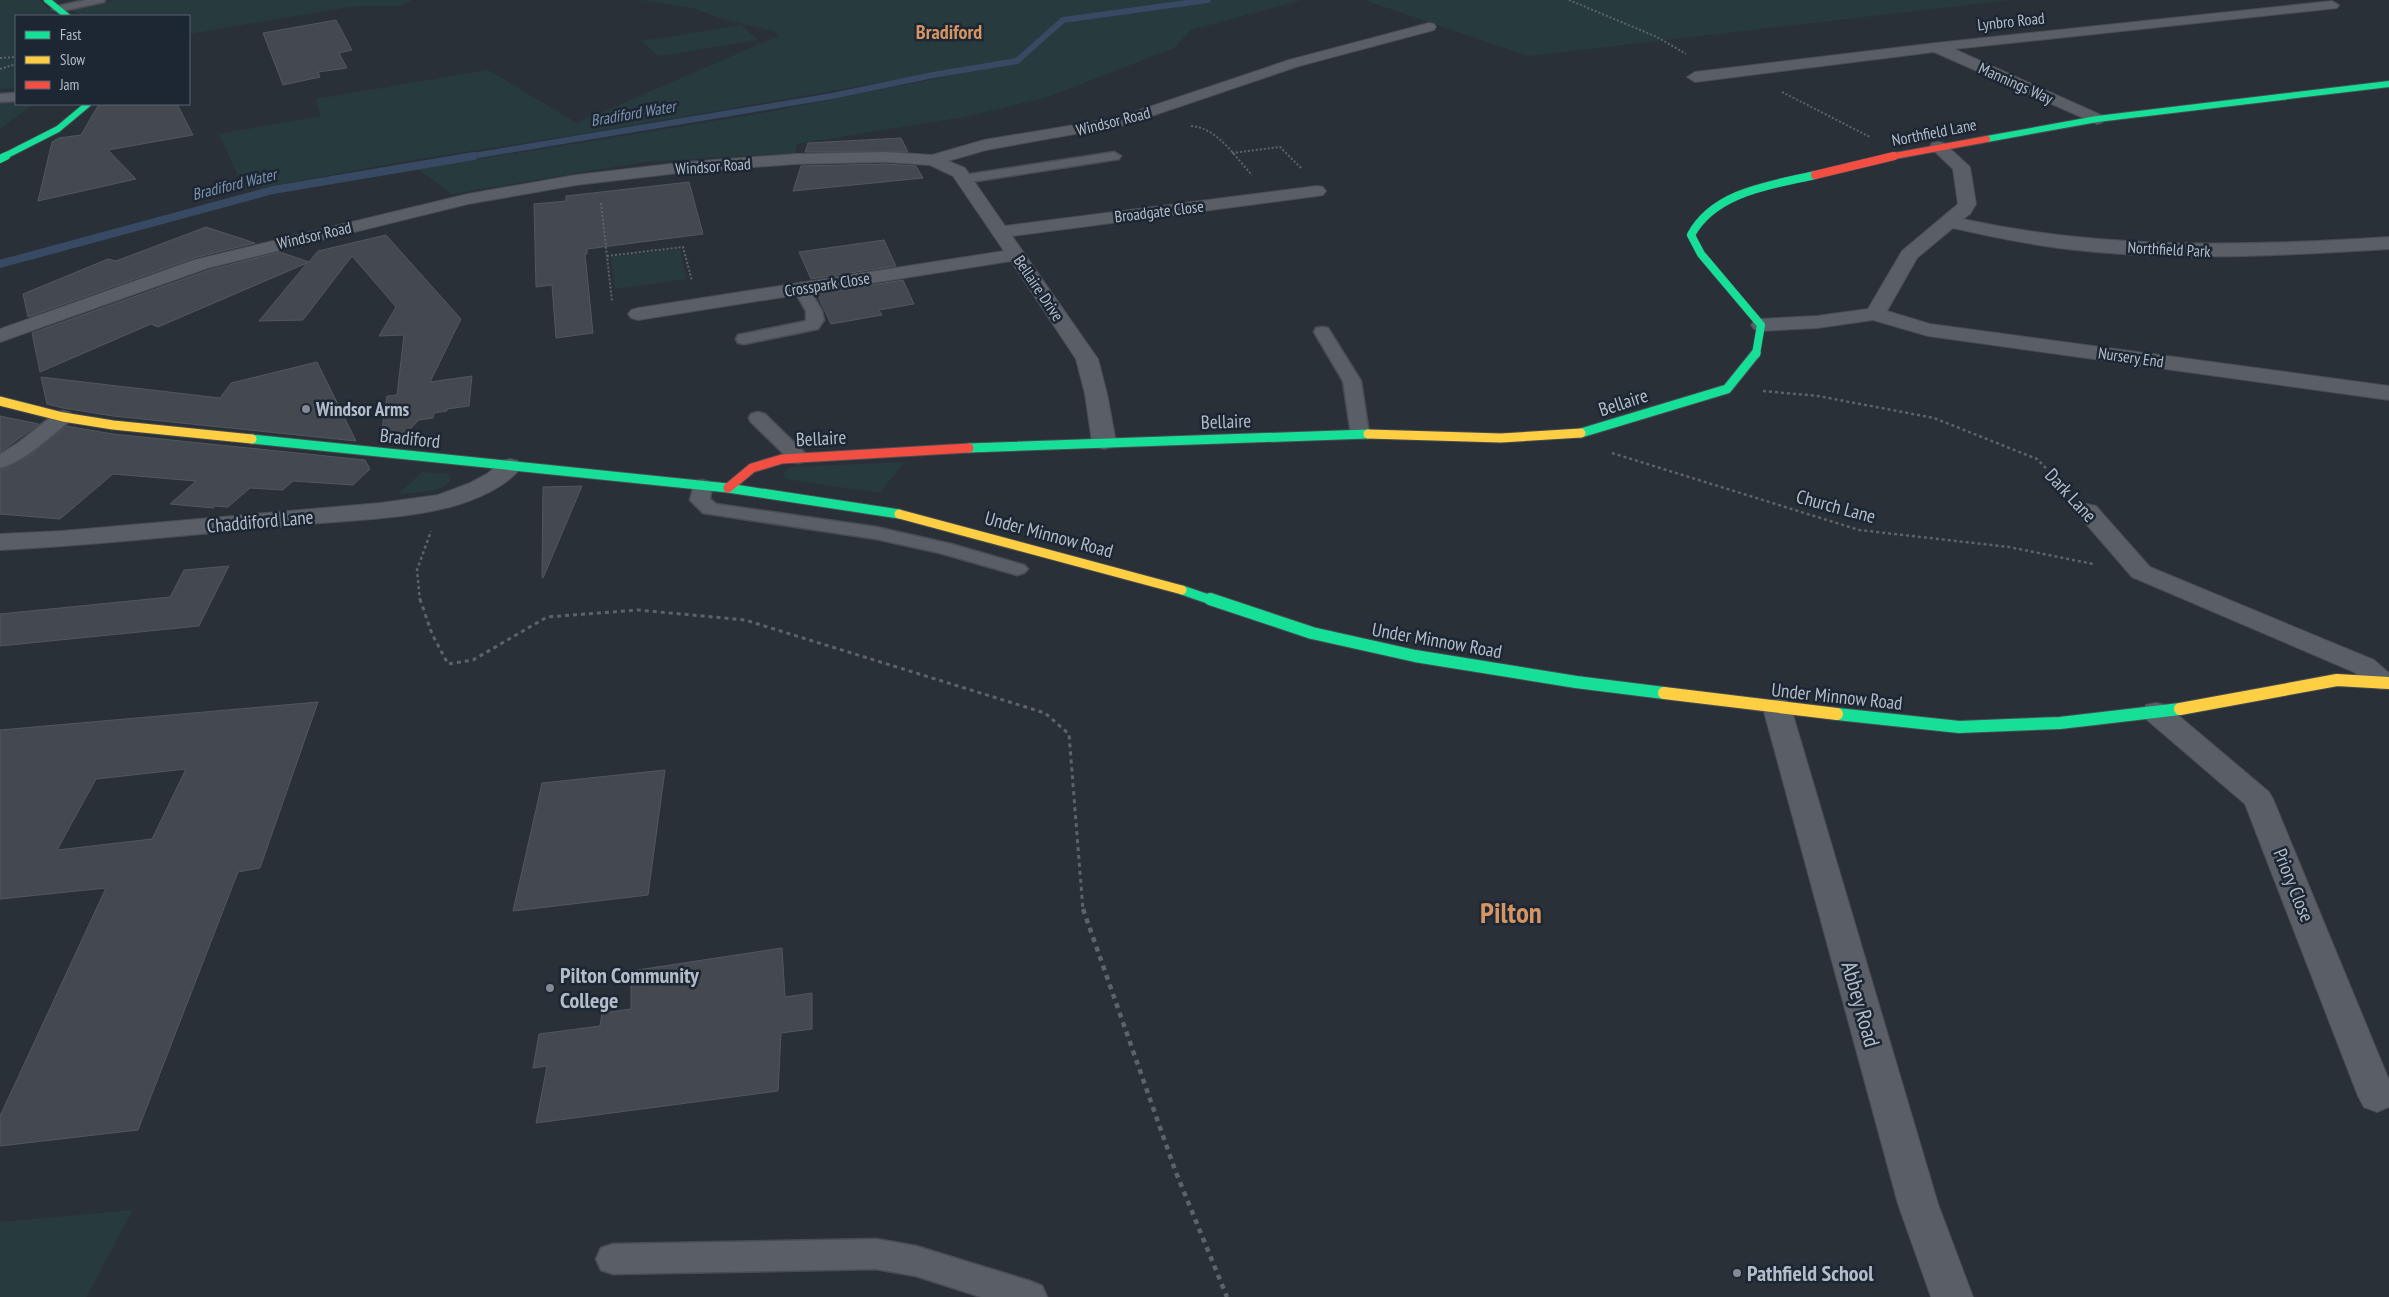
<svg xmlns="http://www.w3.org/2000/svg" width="2389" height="1297" viewBox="0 0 2389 1297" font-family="'PT Sans Narrow',sans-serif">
<rect width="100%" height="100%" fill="#2a3038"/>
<g fill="#273a3e">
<polygon points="0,0 39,0 56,16 16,16 16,88 0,89"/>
<polygon points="116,0 412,0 402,6 356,6 189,34 189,16 81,16 71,9"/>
<polygon points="641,0 1302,0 1191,30 1174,48 1048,97 964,117 797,144 795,153 645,162 451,194 418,169 763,113 1014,63 1006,61 588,133 407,161 245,191 219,134 321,116 316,99 488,70 577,123 778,36 776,32 719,18 693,8"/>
<polygon points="1364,0 2010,0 1528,56"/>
<polygon points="741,25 758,40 658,56 642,41"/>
<polygon points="16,100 16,104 33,104 0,129 0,101"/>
<polygon points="680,249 686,279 615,289 611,257"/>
<polygon points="904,462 880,493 785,479 783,474 787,469 794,467"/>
<path d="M422 472 447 474 451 480C442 494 413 492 398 494Z"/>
<polygon points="133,1210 86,1297 0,1297 0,1222"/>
</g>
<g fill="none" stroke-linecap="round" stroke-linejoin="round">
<polyline stroke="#384963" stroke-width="6" points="467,157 832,96 933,75 1017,61 1063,20 1208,0"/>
<polyline stroke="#384963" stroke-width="8" points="0,264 273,190 474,156"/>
</g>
<g fill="#444950" stroke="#52575f" fill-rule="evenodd">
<polygon points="336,20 352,50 339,53 347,68 318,72 320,77 283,85 263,33"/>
<polygon points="99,104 177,104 193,135 108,150 136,179 38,201 52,142 59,138 81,135"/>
<polygon points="901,138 908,152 805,152 808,143"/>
<polygon points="885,164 916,166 923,178 793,191 801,166"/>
<polygon points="689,182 703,234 587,249 587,254 585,254 593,333 556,338 552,285 536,287 534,204 566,201 566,196"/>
<polygon points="206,227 255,243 194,258 28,317 23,294 108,259 116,261"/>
<polygon points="386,235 461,319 430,382 472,376 469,406 447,409 447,411 434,413 433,418 419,420 404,435 399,445 380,443 387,396 397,395 404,335 379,336 396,307 352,256 303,320 259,321 307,263 158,327 151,324 40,372 32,333 209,270 280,252 309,262 318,251"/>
<polygon points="884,240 896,266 811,279 799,252"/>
<polygon points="903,280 914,304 879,310 882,315 831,324 817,294"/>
<polygon points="317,362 356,441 113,416 63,408 47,404 41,377 220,398 231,383"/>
<polygon points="0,416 39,424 0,452"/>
<polygon points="66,426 113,434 365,460 370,469 353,485 293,481 283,490 250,488 228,507 215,506 213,508 170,504 196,481 113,474 60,519 0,514 0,470 29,456"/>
<polygon points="582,486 543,578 542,577 543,487"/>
<polygon points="229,566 199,626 0,646 0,614 170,597 184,570"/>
<path d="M318 702 260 868 238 872 138 1130 0 1146V1116L106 888 0 899V730ZM186 769 152 839 57 850 96 779Z"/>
<polygon points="665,770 648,895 513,911 542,783"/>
<polygon points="782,948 785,997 812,993 812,1029 781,1033 778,1091 536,1123 547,1066 533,1068 539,1034 600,1026 602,1013 631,1009 631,971"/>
</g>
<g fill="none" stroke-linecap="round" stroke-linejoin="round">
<defs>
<g id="lane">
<polygon points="85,0 105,0 104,2 58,12 52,9 54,7"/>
<polygon points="16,93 16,101 0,102 0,94"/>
<polygon points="1114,152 1121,156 1119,159 964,183 957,179 964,175"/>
<polygon points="801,283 807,285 822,311 824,320 818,329 744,344 738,343 736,339 738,335 806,321 806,311 793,288 795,285"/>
<polygon points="1322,327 1328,328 1361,381 1369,434 1367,438 1353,438 1351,434 1343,381 1314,332 1316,328"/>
<path d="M63 411 70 413 72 417 70 421C49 437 26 461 0 468V454L18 443 56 413Z"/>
<polygon points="758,412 765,414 805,453 808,457 805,461 798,463 791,461 751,422 749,418 751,414"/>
<polygon points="702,480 709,482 712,486 710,499 716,504 876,527 951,544 1024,565 1028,569 1024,573 1017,575 940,553 876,539 703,513 690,500 695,482"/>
<polygon points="876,1239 916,1246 1030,1281 1042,1286 1047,1297 981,1297 916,1276 876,1269 613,1274 601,1270 596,1259 601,1248 613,1244"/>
</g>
<g id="street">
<polygon points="2332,1 2339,5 2337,8 1954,49 2103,116 2105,119 2103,122 2097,124 1934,52 1695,82 1687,77 1695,72 1936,43"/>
<polygon points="1429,23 1434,24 1436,27 1434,30 1299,66 1125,125 986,150 948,161 965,168 1005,226 1317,186 1323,187 1326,191 1323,195 1317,196 1012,236 1098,359 1107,394 1116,442 1112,447 1104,449 1096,447 1092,442 1085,394 1076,359 1011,261 638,320 631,318 628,314 631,310 638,308 1004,251 953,176 930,165 885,162 796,164 687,172 576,185 468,204 208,268 0,342 0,329 194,260 468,194 576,175 687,162 796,154 885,152 932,155 984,140 1116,118 1289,60"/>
<path d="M1938 142 1944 143 1970 167 1976 204 1970 214 1963 219C2104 250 2246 246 2389 237V249C2279 256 2168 262 2058 248 2022 243 1988 236 1953 228L1917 258 1887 311 1930 324 2389 386V400L1928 336 1873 320 1817 328 1761 331 1754 329 1751 325 1754 321 1761 319 1817 316 1868 309 1902 251 1958 204 1953 169 1930 147 1932 143Z"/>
<path d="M510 459 518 461 522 466C510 483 488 494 469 501 421 519 349 520 297 525 198 534 99 545 0 550V534L62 531 380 503 438 495 470 483 487 474 502 461Z"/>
<path d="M2087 504 2096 506 2150 567 2374 660 2389 673V688C2373 692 2365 682 2354 672L2132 577 2075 511 2078 506Z"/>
<polygon points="1777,699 1787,701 1791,708 1938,1204 1973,1297 1931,1297 1898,1204 1763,708 1767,701"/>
<polygon points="2156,703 2166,705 2269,792 2273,799 2389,1080 2389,1107 2377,1112 2364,1107 2358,1096 2245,804 2146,719 2142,712 2146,705"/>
</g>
<g id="fast-far3">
<polyline points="47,0 67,16"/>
<polyline points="1987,139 2097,119 2389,84"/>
<polyline points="3,157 58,129 88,104"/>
</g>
<g id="fast-far2">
<polyline points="0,159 6,156"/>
<path d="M1756 354 1761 325 1701 254 1691 235C1714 192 1771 185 1815 175"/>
</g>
<g id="fast-far1">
<polyline points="1581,433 1727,389 1756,353"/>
<polyline points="252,439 728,488 899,514"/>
<polyline points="969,448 1368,434"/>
<polyline points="1182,590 1214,601"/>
</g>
<g id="fast">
<polyline points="1210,599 1312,633 1415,656 1576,682 1664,693"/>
<polyline points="1837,714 1959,727 2060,723 2180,709"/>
</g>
<g id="slow-far1">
<polyline points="0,401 63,417 113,425 252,439"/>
<polyline points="1368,434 1501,438 1581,433"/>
<polyline points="899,514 1182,590"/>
</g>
<g id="slow">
<polyline points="1664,693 1837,714"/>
<polyline points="2180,709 2337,680 2389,683"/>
</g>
<polyline id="jam-far2" points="1889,157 1987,139"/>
<polyline id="jam-far1" points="1815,175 1894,156"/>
<polyline id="jam" points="728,488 752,468 782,459 969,448"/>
</defs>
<use href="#lane" stroke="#484c53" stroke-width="3"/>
<use href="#street" stroke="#484c53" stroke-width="2"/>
<use href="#fast-far3" stroke="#484c53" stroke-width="8"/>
<use href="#fast-far2" stroke="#484c53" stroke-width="9"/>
<use href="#fast-far1" stroke="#484c53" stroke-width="11"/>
<use href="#fast" stroke="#484c53" stroke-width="14"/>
<use href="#slow-far1" stroke="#484c53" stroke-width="11"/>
<use href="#slow" stroke="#484c53" stroke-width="14"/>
<use href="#jam-far2" stroke="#484c53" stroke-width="8"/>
<use href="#jam-far1" stroke="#484c53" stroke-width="9"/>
<use href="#jam" stroke="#484c53" stroke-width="11"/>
<g stroke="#5d636a" stroke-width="2" stroke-dasharray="2 2" stroke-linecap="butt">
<polyline points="1569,0 1657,37 1686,54"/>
<polyline points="0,58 16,57"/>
<polyline points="0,69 16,64"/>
<polyline points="1782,92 1870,137"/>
<path d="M1191 126C1218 128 1235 157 1252 175"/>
<polyline points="1232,153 1280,147 1302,169"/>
<polyline points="601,203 612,301"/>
<polyline points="607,256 683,247 692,281"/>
</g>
<g stroke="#5d636a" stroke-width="2.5" stroke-dasharray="3 3" stroke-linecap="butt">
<polyline points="1763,391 1818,396 1934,418 2037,459 2068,491"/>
<polyline points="1612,453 1859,530 2009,547 2093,564"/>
<polyline points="420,601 417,570 431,531"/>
</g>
<polyline stroke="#5d636a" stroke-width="3" stroke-dasharray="4 4" stroke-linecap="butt" points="420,599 432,634 448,664 473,660 547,617 638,610 745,620 1045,713 1069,734 1083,910"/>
<polyline stroke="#5d636a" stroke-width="4.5" stroke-dasharray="5 5" stroke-linecap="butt" points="1083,909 1175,1170 1227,1297"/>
<use href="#lane" fill="#5a5e66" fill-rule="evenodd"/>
<use href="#street" fill="#5a5e66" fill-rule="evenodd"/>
<use href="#fast-far3" stroke="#16e098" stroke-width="6"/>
<use href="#fast-far2" stroke="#16e098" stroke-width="8"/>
<use href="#fast-far1" stroke="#16e098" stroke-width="9"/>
<use href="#fast" stroke="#16e098" stroke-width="12"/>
<use href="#slow-far1" stroke="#ffcf43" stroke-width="9"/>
<use href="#slow" stroke="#ffcf43" stroke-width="12"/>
<use href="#jam-far2" stroke="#f24e42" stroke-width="6"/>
<use href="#jam-far1" stroke="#f24e42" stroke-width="8"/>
<use href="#jam" stroke="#f24e42" stroke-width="9"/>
</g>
<g fill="#848b96" stroke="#1d2633" stroke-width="2">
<circle cx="306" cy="409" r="5"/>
<circle cx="550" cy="988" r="5"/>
<circle cx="1737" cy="1273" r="5"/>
</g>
<g text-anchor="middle" stroke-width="5" stroke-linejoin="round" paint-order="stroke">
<g font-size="16" fill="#b4bcc9" stroke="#1d2633">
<text transform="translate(2011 21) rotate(-6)" y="6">Lynbro Road</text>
<text transform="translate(2016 83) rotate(24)" y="6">Mannings Way</text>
<text transform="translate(1113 121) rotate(-14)" y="6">Windsor Road</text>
<text transform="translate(1934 132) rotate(-11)" y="6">Northfield Lane</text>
<text transform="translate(713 166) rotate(-4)" y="6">Windsor Road</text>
<text transform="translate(1159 211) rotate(-7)" y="6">Broadgate Close</text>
<text transform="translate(314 235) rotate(-13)" y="6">Windsor Road</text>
<text transform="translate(2169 249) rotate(3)" y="6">Northfield Park</text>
<text transform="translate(827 284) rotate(-9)" y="6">Crosspark Close</text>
<text transform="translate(1039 288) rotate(56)" y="6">Bellaire Drive</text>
<text transform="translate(2131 357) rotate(8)" y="6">Nursery End</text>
</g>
<g font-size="16" font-style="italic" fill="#7c92b1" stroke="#1d2633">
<text transform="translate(633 113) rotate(-10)" y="6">Bradiford Water</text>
<text transform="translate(234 184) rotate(-14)" y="6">Bradiford Water</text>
</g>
<g font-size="19" fill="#b4bcc9" stroke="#1d2633">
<text transform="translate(1623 402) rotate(-18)" y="7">Bellaire</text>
<text transform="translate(1226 421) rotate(-2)" y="7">Bellaire</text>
<text transform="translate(410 438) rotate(6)" y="7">Bradiford</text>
<text transform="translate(821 438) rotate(-3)" y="7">Bellaire</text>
<text transform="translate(2071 495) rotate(47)" y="7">Dark Lane</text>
<text transform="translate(1836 506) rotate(15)" y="7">Church Lane</text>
<text transform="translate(260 521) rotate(-5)" y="7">Chaddiford Lane</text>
<text transform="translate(1049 534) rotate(15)" y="7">Under Minnow Road</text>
<text transform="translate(1437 640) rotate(10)" y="7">Under Minnow Road</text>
<text transform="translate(1837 696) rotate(6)" y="7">Under Minnow Road</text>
<text transform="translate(2294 885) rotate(68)" y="7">Priory Close</text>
</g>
<g font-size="19" font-weight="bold" fill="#b4bcc9" stroke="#1d2633" text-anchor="start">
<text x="316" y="416">Windsor Arms</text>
</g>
<g font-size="20" font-weight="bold" fill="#d59563" stroke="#1d2633">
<text x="949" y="39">Bradiford</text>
</g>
<g font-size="22" font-weight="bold" fill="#b4bcc9" stroke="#1d2633" text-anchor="start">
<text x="560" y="983">Pilton Community<tspan x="560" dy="25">College</tspan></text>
<text x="1747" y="1281">Pathfield School</text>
</g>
<g font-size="22" fill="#b4bcc9" stroke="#1d2633">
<text transform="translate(1861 1004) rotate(74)" y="8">Abbey Road</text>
</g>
<g font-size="29" font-weight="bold" fill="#d59563" stroke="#1d2633">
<text x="1511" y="923">Pilton</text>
</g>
</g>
<rect x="15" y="15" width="175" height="90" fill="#1d2633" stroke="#59626f"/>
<rect x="25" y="31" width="25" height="8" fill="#16e098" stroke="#59626f"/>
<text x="60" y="40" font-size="15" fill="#b4bcc9">Fast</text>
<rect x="25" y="56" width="25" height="8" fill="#ffcf43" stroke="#59626f"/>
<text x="60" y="65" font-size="15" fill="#b4bcc9">Slow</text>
<rect x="25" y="81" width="25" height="8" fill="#f24e42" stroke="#59626f"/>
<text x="60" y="90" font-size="15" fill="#b4bcc9">Jam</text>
</svg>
